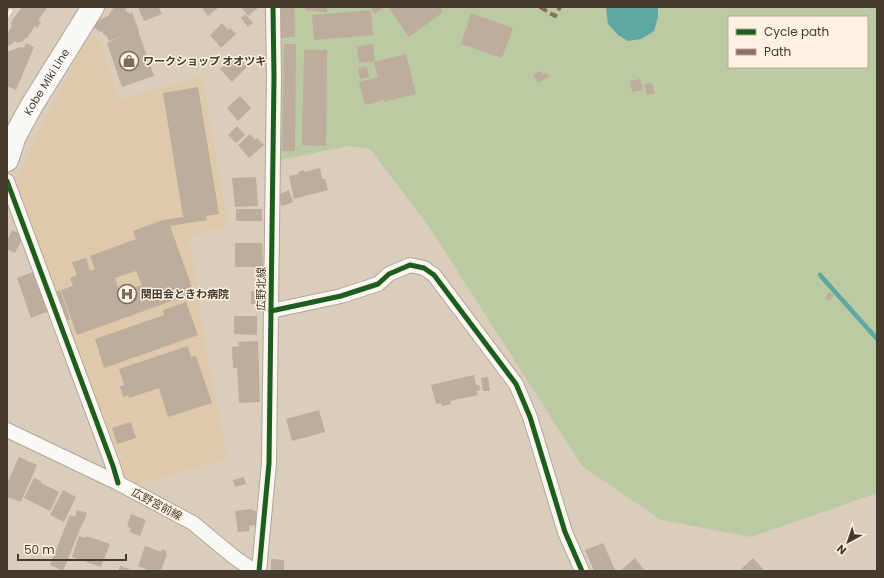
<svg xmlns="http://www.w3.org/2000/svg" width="884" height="578" viewBox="0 0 884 578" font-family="Poppins,'Noto Sans JP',sans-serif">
<rect width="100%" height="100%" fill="#dacdbb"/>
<polygon fill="#dec9ab" points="91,34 100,40 119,101 202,75 228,226 189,236 207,353 227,459 129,487 123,481 15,181 23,167 40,128"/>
<path fill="#bbcaa2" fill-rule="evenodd" d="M278 7H877V493L751 537 661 520 582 466 430 228 370 149 348 146 276 161ZM729 17H867V67H729Z"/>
<polygon fill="#5da8a2" points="606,7 658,7 658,17 654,31 641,39 628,41 618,35 608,24"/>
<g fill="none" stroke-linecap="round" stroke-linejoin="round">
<polyline stroke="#5da8a2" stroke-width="4.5" points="820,275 877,339"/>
</g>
<g fill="#beac9c" fill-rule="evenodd">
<polygon points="22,7 48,7 38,20 41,22 37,28 35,26 26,39 25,38 23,41 17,43 15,41 9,46 7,44 7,34 12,26 11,24 13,19"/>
<polygon points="114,7 128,7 125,10 130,14 132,12 139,31 138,31 154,76 122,87 107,43 123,36 109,41 106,35 104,35 102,31 100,32 92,26 99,18 101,19 108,16"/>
<polygon points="138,7 159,7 162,14 144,21"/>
<polygon points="201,7 219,7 208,16"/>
<polygon points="241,7 259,7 248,16"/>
<polygon points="281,7 294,7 295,37 281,38"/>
<polygon points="306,7 327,7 327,12 305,10"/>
<polygon points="370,7 384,7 375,14"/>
<polygon points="388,7 440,7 443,12 409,37"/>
<polygon points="371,10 373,35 314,40 312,15"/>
<polygon points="471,13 513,28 502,58 461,44"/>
<polygon points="245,14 253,23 248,27 241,18"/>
<polygon points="222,23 228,30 230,28 236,34 221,48 210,35"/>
<polygon points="26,43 34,47 16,90 7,86 7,52 21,47 24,48"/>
<polygon points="284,44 296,44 295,151 282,151"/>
<polygon points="373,44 375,61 359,63 357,47"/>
<polygon points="304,50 327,50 326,146 302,145"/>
<polygon points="406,54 416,94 384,102 384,100 365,105 359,82 378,77 374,62"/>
<polygon points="233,57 239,63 241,61 247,67 232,82 220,69"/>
<polygon points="367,66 369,77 360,79 358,68"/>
<polygon points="541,71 543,75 546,73 549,77 538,83 533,75"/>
<polygon points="640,79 643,90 632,92 630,81"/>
<polygon points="652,83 655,93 647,95 644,84"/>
<path d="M198 87 219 214 206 216 207 220 170 226 193 290 190 291 191 294 77 335 61 290 73 286 70 278 77 275 72 262 86 258 90 271 95 269 90 256 136 239 133 231 163 220 183 217 163 93ZM136 271 142 285 120 293 115 278Z"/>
<polygon points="240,96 251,108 238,121 227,108"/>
<polygon points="237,126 245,135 236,143 228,135"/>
<polygon points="250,134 255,140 257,138 264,145 249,158 238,145"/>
<polygon points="320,168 322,179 325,179 328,190 294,199 289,176 299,174 298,172 304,170 304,172"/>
<polygon points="256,177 258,206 235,207 232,178"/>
<polygon points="289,190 293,202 282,206 278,195"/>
<rect x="236" y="209" width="26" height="12"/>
<polygon points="12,230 24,236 15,253 7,249 7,241"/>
<polygon points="235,243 262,243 263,267 235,267"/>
<polygon points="35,271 49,311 31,318 17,278"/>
<polygon points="60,290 70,319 66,321 56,292"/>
<rect x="251" y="291" width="11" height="13"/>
<polygon points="829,292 834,295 829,301 825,298"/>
<polygon points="186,302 198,335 104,368 95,339 164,315 163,310"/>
<polygon points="234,316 257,316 257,335 234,334"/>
<polygon points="258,341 260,402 239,403 237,368 233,368 232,347 239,346 238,342"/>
<polygon points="188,346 191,357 196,356 212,403 168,417 159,388 129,398 128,395 123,397 120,386 124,385 119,369"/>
<polygon points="474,375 476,385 479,385 480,390 477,391 478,395 450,401 451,404 442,406 441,403 436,404 431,385"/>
<polygon points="488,377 490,391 483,391 481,378"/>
<polygon points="319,410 325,432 292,441 286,419"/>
<polygon points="131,422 136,438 117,444 112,428"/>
<polygon points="19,457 37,465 21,502 7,497 7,484"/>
<polygon points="244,477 246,484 235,487 233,480"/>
<polygon points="34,478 41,481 41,483 59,492 50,511 24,498"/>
<polygon points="63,490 76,497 64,522 50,515"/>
<polygon points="252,509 253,511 256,511 256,525 249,526 250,531 238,532 235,511"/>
<polygon points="77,510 87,513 84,522 83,522 63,571 50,565 70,515 75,517"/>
<polygon points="131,514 146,520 140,536 130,532 131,528 127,526"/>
<polygon points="79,536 86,538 87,536 110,544 101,567 72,557"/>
<polygon points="603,543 615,570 614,571 594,571 585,550"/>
<polygon points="145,546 161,552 162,549 166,551 166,553 167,554 161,571 151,571 138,566"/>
<polygon points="635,558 645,571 620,571"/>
<polygon points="753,558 765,571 739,571"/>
<polygon points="271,559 284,560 284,571 271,571"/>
<polygon points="120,566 132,570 131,571 118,571"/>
</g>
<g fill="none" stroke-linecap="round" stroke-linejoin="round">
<defs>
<g id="street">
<polyline points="7,181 113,466 118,483"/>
<polyline points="271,311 341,296 378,284 389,274 410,265 424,268 434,275 516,384 530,417 565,532 582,571"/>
<polyline points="7,430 118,483 193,523 234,557 254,571"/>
<polyline points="259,571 269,463 274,77 273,7"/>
</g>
<g id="primary">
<path id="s1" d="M7 160 15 136 32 105 93 7"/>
</g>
</defs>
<use href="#street" stroke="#b1a699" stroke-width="16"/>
<use href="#primary" stroke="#b1a699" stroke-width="24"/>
<use href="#street" stroke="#f9f8f5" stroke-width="14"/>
<use href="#primary" stroke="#f9f8f5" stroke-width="22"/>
<defs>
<polyline id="rail" points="7,17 13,7"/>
</defs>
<use href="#rail" stroke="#c6c2bd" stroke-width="4.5"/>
<use href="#rail" stroke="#fef1e1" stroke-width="3" stroke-dasharray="9" stroke-linecap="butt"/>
<polyline stroke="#8d6e63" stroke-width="4" stroke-dasharray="8 4" stroke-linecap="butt" points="540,7 555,16 560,7"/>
<defs>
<g id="cycleway">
<polyline points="7,181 113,466 118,483"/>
<polyline points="271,311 341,296 378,284 389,274 410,265 424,268 434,275 516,384 530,417 565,532 582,571"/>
<polyline points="259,571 269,463 274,77 273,7"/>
</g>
</defs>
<use href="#cycleway" stroke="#fef1e1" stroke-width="8"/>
<use href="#cycleway" stroke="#1b5e20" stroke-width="5"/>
</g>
<defs>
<symbol id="shop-ring" viewBox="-11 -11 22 22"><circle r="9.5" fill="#fef1e1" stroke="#786d5f" stroke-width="1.5"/><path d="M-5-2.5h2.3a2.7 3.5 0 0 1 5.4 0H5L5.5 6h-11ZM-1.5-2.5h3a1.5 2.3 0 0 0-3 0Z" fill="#786d5f"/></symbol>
<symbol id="hospital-ring" viewBox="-11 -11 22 22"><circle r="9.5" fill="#fef1e1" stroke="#786d5f" stroke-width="1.5"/><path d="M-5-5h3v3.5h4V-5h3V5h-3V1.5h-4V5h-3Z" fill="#786d5f"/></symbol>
</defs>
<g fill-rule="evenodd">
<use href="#shop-ring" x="118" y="50" width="22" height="22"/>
<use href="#hospital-ring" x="116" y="283" width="22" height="22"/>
</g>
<g text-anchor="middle" stroke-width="3" stroke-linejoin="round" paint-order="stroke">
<g font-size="11" font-weight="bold" fill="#443a2d" stroke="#fef1e1" text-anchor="start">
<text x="143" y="65">ワークショップ オオツキ</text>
<text x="141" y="298">関田会ときわ病院</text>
</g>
<g font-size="11" fill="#443a2d" stroke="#fef1e1">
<text dy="4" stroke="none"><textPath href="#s1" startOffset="88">Kobe Miki Line</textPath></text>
<text transform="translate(261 289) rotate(-90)" y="4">広野北線</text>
<text transform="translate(157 504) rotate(28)" y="4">広野宮前線</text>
</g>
</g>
<rect width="884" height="578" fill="none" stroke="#443a2d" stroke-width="16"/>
<rect x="728" y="16" width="140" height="52" fill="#fef1e1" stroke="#b4a899"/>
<rect x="736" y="29" width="20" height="6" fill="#1b5e20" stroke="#b4a899"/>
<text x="764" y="36" font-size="12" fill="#443a2d">Cycle path</text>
<rect x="736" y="49" width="20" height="6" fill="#8d6e63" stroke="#b4a899"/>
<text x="764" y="56" font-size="12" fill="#443a2d">Path</text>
<g transform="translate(848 542) rotate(220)" stroke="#fef1e1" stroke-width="3" paint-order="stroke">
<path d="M0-3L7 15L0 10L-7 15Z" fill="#443a2d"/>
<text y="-6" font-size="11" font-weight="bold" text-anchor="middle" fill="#443a2d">N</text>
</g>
<path d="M18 554v6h108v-6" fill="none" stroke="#443a2d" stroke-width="2"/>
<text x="24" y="554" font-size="12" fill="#443a2d" stroke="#fef1e1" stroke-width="3" paint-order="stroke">50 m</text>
</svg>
